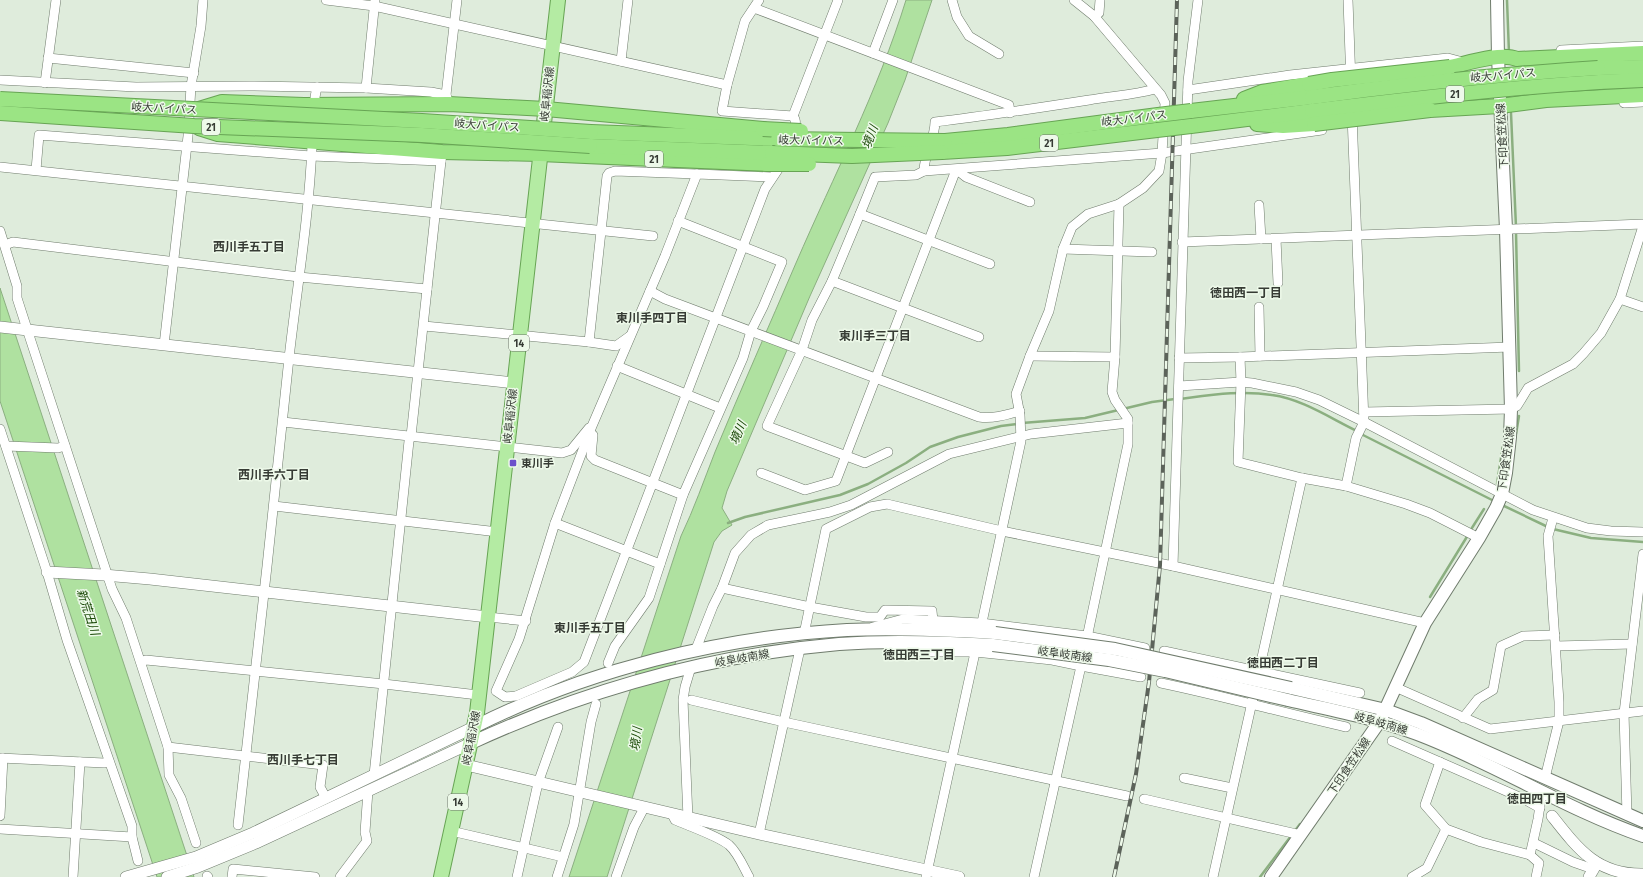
<svg xmlns="http://www.w3.org/2000/svg" width="1643" height="877" viewBox="0 0 1643 877" font-family="'Fira Sans','Noto Sans JP',sans-serif">
<rect width="100%" height="100%" fill="#dfecdc"/>
<g fill="#afe1a0" stroke="#8baf80">
<path d="M906 0H932L905 80 888 123 810 296 727 491 722 508 732 525 722 531 714 542 607 877H569L681 536C694 509 704 480 715 452 741 389 769 326 796 263 834 175 878 91 906 0Z"/>
<polygon points="0,288 194,877 157,877 0,401"/>
</g>
<g fill="none" stroke-linecap="round" stroke-linejoin="round">
<g stroke="#8baf80" stroke-width="2.5">
<polyline points="1507,0 1509,53"/>
<polyline points="1511,113 1516,227"/>
<polyline points="1516,232 1519,371"/>
<path d="M1180 399C1211 395 1241 390 1272 395 1302 399 1330 418 1357 431"/>
<polyline points="1022,423 1085,418 1152,402 1175,399"/>
<polyline points="1361,434 1496,502"/>
<polyline points="1516,434 1519,416"/>
<polyline points="1497,484 1503,445"/>
<polyline points="1502,505 1548,527"/>
<polyline points="728,523 745,517 840,495 868,484 906,463 930,447 958,437 1001,426 1017,424"/>
<polyline points="1553,529 1591,538 1643,542"/>
<polyline points="1470,531 1484,509"/>
<polyline points="1430,597 1468,535"/>
<polyline points="1294,832 1300,824"/>
<polyline points="1260,877 1291,836"/>
</g>
<defs>
<g id="minor">
<polyline points="326,0 374,6 727,85"/>
<polyline points="759,0 745,21 727,85 722,111 793,116"/>
<polyline points="952,0 957,17 969,36 999,54"/>
<polyline points="1348,0 1351,83"/>
<polyline points="754,8 1009,105 1010,113"/>
<polyline points="1094,16 1099,13 1100,0"/>
<polyline points="1561,50 1643,46"/>
<polyline points="873,53 893,0"/>
<polyline points="48,58 194,73"/>
<polyline points="621,61 628,0"/>
<polyline points="0,80 136,87 249,86 366,88 431,92 446,95"/>
<polyline points="45,83 56,0"/>
<polyline points="366,88 375,0"/>
<polyline points="1188,90 1290,75 1448,58 1463,62"/>
<polyline points="315,97 317,87"/>
<polyline points="448,101 446,95 457,0"/>
<polyline points="1624,103 1643,102"/>
<polyline points="793,116 838,0"/>
<path d="M792 135C794 128 798 122 793 116"/>
<polyline points="0,167 653,236"/>
<polyline points="36,170 39,135 311,156 441,161"/>
<path d="M924 171C924 154 935 139 935 122 987 116 1038 108 1089 100 1111 96 1134 95 1155 89"/>
<polyline points="772,177 697,174 665,256 592,426 555,523 519,639 496,691 505,697 516,696 572,672 584,662 765,189 779,168 782,160"/>
<polyline points="1119,204 1115,357 1112,392 1115,400 1128,419 1128,444 1081,666 1141,677"/>
<polyline points="1259,205 1261,239"/>
<polyline points="860,214 832,281 812,320 802,350 767,426 865,463 888,452"/>
<polyline points="0,231 17,286 17,298 27,329 112,589 126,618 168,747 169,775 181,798 196,843"/>
<polyline points="1276,239 1278,283"/>
<polyline points="1182,242 1643,224"/>
<polyline points="5,245 13,242 299,277 427,289"/>
<polyline points="1063,249 1152,252"/>
<polyline points="990,264 860,214 875,177 916,175 924,171 1162,153 1322,130"/>
<polyline points="832,281 979,337"/>
<path d="M650 291 665 299 979 417C993 419 1006 415 1020 411"/>
<polyline points="1620,299 1643,307"/>
<polyline points="1259,307 1260,356"/>
<polyline points="424,326 589,342 616,346 630,336"/>
<polyline points="589,342 607,176 609,173 615,171 697,174"/>
<polyline points="164,345 188,136 191,86 201,26 203,0"/>
<polyline points="1030,356 1115,357"/>
<polyline points="1240,357 1241,382 1238,462 1302,478 1346,486 1406,504 1430,513 1479,538"/>
<polyline points="1179,358 1240,357 1510,347"/>
<polyline points="617,366 720,408"/>
<polyline points="1179,386 1241,382 1252,383 1296,392 1319,400 1364,422 1533,510 1587,528 1611,531 1643,532"/>
<polyline points="1364,412 1511,409 1517,406 1528,388 1573,364 1583,354 1601,333 1620,299 1643,226"/>
<polyline points="283,422 562,453 571,450 589,428"/>
<polyline points="0,429 47,572 67,640 132,826 132,837 138,861"/>
<polyline points="593,435 591,456 595,460 683,495"/>
<polyline points="6,446 58,448 65,446"/>
<polyline points="761,473 805,490 836,481 954,175 957,170 966,177 1030,202"/>
<polyline points="1346,486 1356,438 1364,422 1352,115"/>
<polyline points="274,506 498,532"/>
<polyline points="555,523 660,564"/>
<polyline points="1173,566 1188,81 1198,0"/>
<polyline points="722,588 735,553 751,535 768,525 830,512 851,505 949,454 1031,434 1128,423"/>
<polyline points="488,617 526,621"/>
<polyline points="873,627 903,619 981,623 1087,636 1145,648"/>
<polyline points="981,627 1021,441 1020,415 1016,394 1030,356 1049,311 1063,249 1072,227 1088,214 1119,204 1143,188 1159,171 1162,153 1165,103 1161,95 1094,16 1074,0"/>
<polyline points="804,634 826,529 870,507 887,504 1002,531 1173,566 1425,623"/>
<polyline points="885,642 892,652 975,652 1052,660 1081,666 1034,877"/>
<polyline points="1556,646 1632,644"/>
<polyline points="696,649 713,606 722,588 810,607 866,617 880,617 885,610 932,611 933,621"/>
<polyline points="1164,651 1360,693"/>
<polyline points="141,662 146,660 384,684 478,695"/>
<polyline points="608,663 615,646 649,598 683,495 743,358 751,331 763,307 782,262 678,221"/>
<path d="M1161 683C1223 696 1284 713 1346 727"/>
<polyline points="1395,687 1490,729 1643,711"/>
<polyline points="691,700 784,722 1127,796"/>
<polyline points="1463,718 1478,699 1493,690 1501,646 1523,636 1555,635"/>
<polyline points="1392,741 1524,799 1540,808"/>
<polyline points="168,747 323,765 320,787 326,798"/>
<polyline points="0,758 104,763 109,762"/>
<polyline points="1440,762 1425,805 1446,829 1481,842 1530,855 1538,819 1542,792"/>
<polyline points="374,775 409,441 411,436 442,152"/>
<polyline points="1184,778 1232,788"/>
<polyline points="1545,778 1556,733 1559,721 1559,702 1548,536 1553,518"/>
<polyline points="1144,799 1301,835"/>
<path d="M672 814 675 820C689 826 718 836 729 845 738 853 743 866 749 877"/>
<polyline points="1627,815 1624,713 1643,554"/>
<polyline points="0,816 3,758"/>
<polyline points="688,818 683,700 685,687 691,667"/>
<path d="M238 825C256 669 273 514 289 358 297 287 309 217 312 146"/>
<polyline points="0,829 132,837"/>
<polyline points="451,831 563,857"/>
<polyline points="759,834 800,649"/>
<polyline points="1534,843 1573,862 1593,869"/>
<polyline points="1530,855 1539,863 1536,877"/>
<polyline points="207,876 208,877"/>
<polyline points="73,877 80,762"/>
<polyline points="232,877 233,869 315,877"/>
<polyline points="340,877 367,841 365,832 368,791"/>
<polyline points="517,877 538,783 558,727"/>
<polyline points="557,877 574,824 591,722 596,704"/>
<polyline points="616,877 634,827 644,808"/>
<polyline points="926,877 976,648"/>
<polyline points="1213,877 1302,478"/>
<polyline points="1412,877 1427,868 1446,829"/>
</g>
<g id="tertiary">
<polyline points="0,327 514,383"/>
<polyline points="47,572 104,575 150,579 488,617"/>
<polyline points="466,765 759,834 959,877"/>
<path d="M1552 816C1578 849 1597 875 1643 874"/>
<polyline points="126,877 196,857 253,833 474,727"/>
<polyline points="167,877 198,867 256,843 471,743"/>
<polyline points="1589,877 1597,863"/>
</g>
<g id="secondary">
<polyline points="1291,688 1386,710 1421,723 1643,821"/>
<path d="M1288 700C1331 710 1375 718 1417 734 1494 763 1565 809 1643 836"/>
<path d="M474 727C587 670 720 637 847 630 896 628 945 630 995 633"/>
<path d="M471 743C588 689 711 655 839 644 891 640 942 642 993 645"/>
<polyline points="1271,877 1380,721 1425,623 1479,538 1496,508 1502,494 1506,473 1510,437 1511,409 1506,229 1498,57 1497,0"/>
</g>
<polyline id="primary" points="441,877 477,713 558,0"/>
<g id="trunk">
<path d="M1450 67C1468 63 1501 52 1517 59L1643 53"/>
<polyline points="1598,68 1643,67"/>
<polyline points="1599,82 1643,80"/>
<polyline points="1244,99 1262,92 1309,84"/>
<polyline points="199,109 222,102 304,105 449,104 546,109 763,129"/>
<polyline points="1430,110 1500,106 1546,100 1643,95"/>
<polyline points="1191,111 1312,97"/>
<polyline points="1257,124 1283,126 1314,124"/>
<polyline points="1191,126 1312,111"/>
<polyline points="199,128 218,134 442,152 540,154 767,164"/>
<polyline points="591,132 778,139"/>
<polyline points="945,141 1008,135 1158,115"/>
<polyline points="590,146 772,153"/>
<polyline points="942,152 1007,148 1157,130"/>
</g>
</defs>
<use href="#minor" stroke="#707c6d" stroke-width="10"/>
<use href="#tertiary" stroke="#707c6d" stroke-width="12"/>
<use href="#secondary" stroke="#707c6d" stroke-width="14"/>
<use href="#primary" stroke="#67a454" stroke-width="16"/>
<use href="#trunk" stroke="#67a454" stroke-width="16"/>
<use href="#minor" stroke="#fff" stroke-width="9"/>
<use href="#tertiary" stroke="#fff" stroke-width="11"/>
<use href="#secondary" stroke="#fff" stroke-width="12"/>
<use href="#primary" stroke="#b4eba3" stroke-width="14"/>
<use href="#trunk" stroke="#9be484" stroke-width="14"/>
<defs>
<polyline id="rail" points="1114,877 1136,774 1149,682 1160,565 1177,0"/>
</defs>
<use href="#rail" stroke="#5c635a" stroke-width="4"/>
<use href="#rail" stroke="#edf9e9" stroke-width="2.5" stroke-dasharray="8" stroke-linecap="butt"/>
<defs>
<g id="secondary-bridge">
<polyline points="995,633 1115,649 1291,688"/>
<polyline points="993,645 1109,660 1165,671 1288,700"/>
</g>
<g id="trunk-bridge">
<polyline points="1309,84 1332,80 1450,67"/>
<path d="M1312 97C1407 84 1502 74 1598 68"/>
<polyline points="0,99 422,121 591,132"/>
<path d="M1312 111C1408 99 1503 88 1599 82"/>
<polyline points="0,113 194,126 422,135 590,146"/>
<polyline points="1158,115 1191,111"/>
<polyline points="1314,124 1430,110"/>
<polyline points="763,129 801,131"/>
<polyline points="1157,130 1191,126"/>
<polyline points="778,139 945,141"/>
<polyline points="772,153 852,156 942,152"/>
<polyline points="767,164 809,164"/>
</g>
</defs>
<use href="#secondary-bridge" stroke="#707c6d" stroke-width="14" stroke-linecap="butt"/>
<use href="#trunk-bridge" stroke="#67a454" stroke-width="16" stroke-linecap="butt"/>
<use href="#secondary-bridge" stroke="#fff" stroke-width="12"/>
<use href="#trunk-bridge" stroke="#9be484" stroke-width="14"/>
</g>
<rect fill="#6c51cb" stroke="#edf9e9" stroke-width="1.5" x="509" y="459" width="8" height="8" rx="2"/>
<g text-anchor="middle" stroke-width="3" stroke-linejoin="round" paint-order="stroke">
<g fill="#edf9e9" stroke="#6d746a" stroke-width="1">
<rect x="1446" y="86" width="18" height="16" rx="3"/>
<rect x="202" y="119" width="18" height="16" rx="3"/>
<rect x="1040" y="135" width="18" height="16" rx="3"/>
<rect x="645" y="151" width="18" height="16" rx="3"/>
<rect x="509" y="335" width="20" height="16" rx="3"/>
<rect x="448" y="794" width="20" height="16" rx="3"/>
</g>
<g font-size="10" font-weight="bold" fill="#363b34">
<text x="1455" y="98">21</text>
<text x="211" y="131">21</text>
<text x="1049" y="147">21</text>
<text x="654" y="163">21</text>
<text x="519" y="347">14</text>
<text x="458" y="806">14</text>
</g>
<g font-size="11" fill="#363b34" stroke="#edf9e9">
<text transform="translate(1503 75) rotate(-5)" y="4">岐大バイパス</text>
<text transform="translate(547 94) rotate(-84)" y="4">岐阜稲沢線</text>
<text transform="translate(164 108) rotate(3)" y="4">岐大バイパス</text>
<text transform="translate(1134 118) rotate(-7)" y="4">岐大バイパス</text>
<text transform="translate(487 125) rotate(4)" y="4">岐大バイパス</text>
<text transform="translate(1502 136) rotate(-93)" y="4">下印食笠松線</text>
<text transform="translate(811 140) rotate(1)" y="4">岐大バイパス</text>
<text transform="translate(510 416) rotate(-84)" y="4">岐阜稲沢線</text>
<text transform="translate(1506 459) rotate(-82)" y="4">下印食笠松線</text>
<text transform="translate(1065 654) rotate(8)" y="4">岐阜岐南線</text>
<text transform="translate(742 658) rotate(-10)" y="4">岐阜岐南線</text>
<text transform="translate(1381 723) rotate(16)" y="4">岐阜岐南線</text>
<text transform="translate(471 738) rotate(-79)" y="4">岐阜稲沢線</text>
<text transform="translate(1349 766) rotate(-56)" y="4">下印食笠松線</text>
</g>
<g font-size="11" font-weight="bold" fill="#363b34" stroke="#edf9e9" text-anchor="start">
<text x="521" y="467">東川手</text>
</g>
<g font-size="12" font-style="italic" fill="#1d4b0a" stroke="#edf9e9">
<text transform="translate(870 137) rotate(-69)" y="4">境川</text>
<text transform="translate(738 433) rotate(-67)" y="4">境川</text>
<text transform="translate(88 612) rotate(72)" y="4">新荒田川</text>
<text transform="translate(636 739) rotate(-83)" y="4">境川</text>
</g>
<g font-size="12" font-weight="bold" fill="#363b34" stroke="#edf9e9">
<text x="249" y="251">西川手五丁目</text>
<text x="1246" y="297">徳田西一丁目</text>
<text x="652" y="322">東川手四丁目</text>
<text x="875" y="340">東川手三丁目</text>
<text x="274" y="479">西川手六丁目</text>
<text x="590" y="632">東川手五丁目</text>
<text x="919" y="659">徳田西三丁目</text>
<text x="1283" y="667">徳田西二丁目</text>
<text x="303" y="764">西川手七丁目</text>
<text x="1537" y="803">徳田四丁目</text>
</g>
</g>
</svg>
